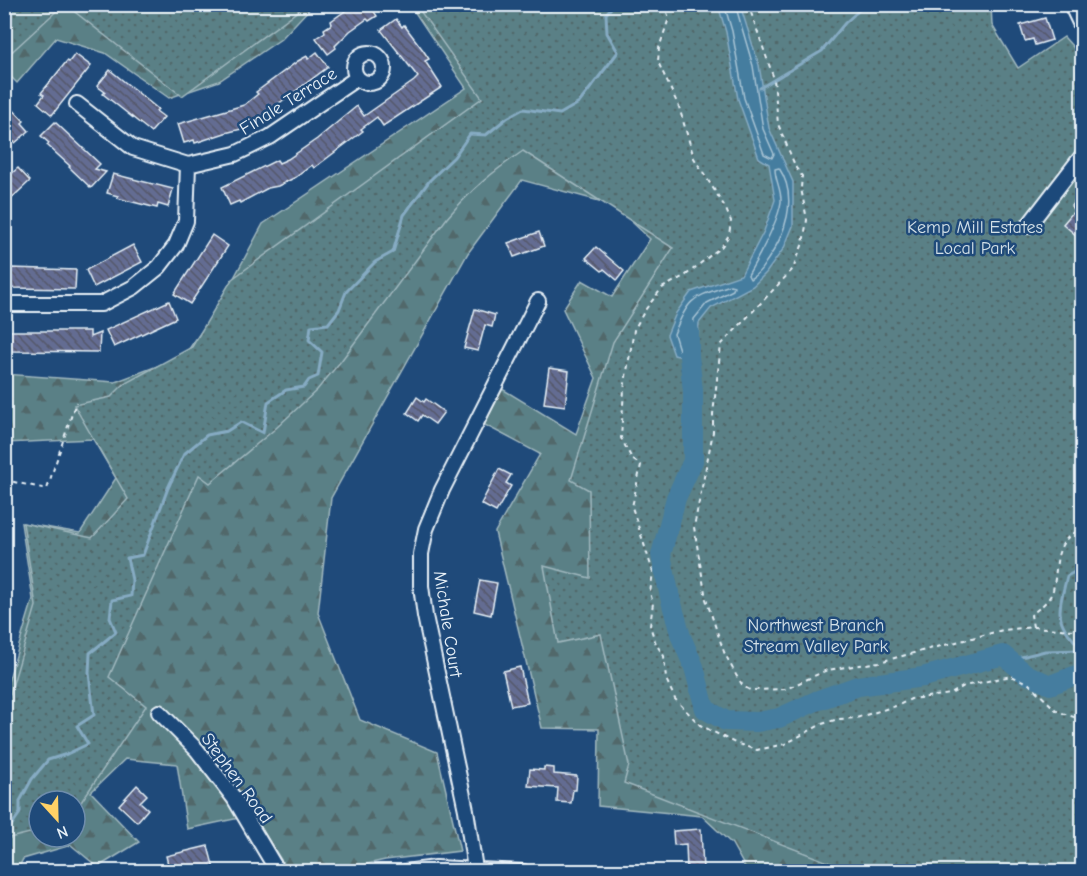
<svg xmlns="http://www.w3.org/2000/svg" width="1087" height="876" viewBox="0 0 1087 876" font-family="'Comic Neue',sans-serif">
<defs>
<pattern id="forest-firs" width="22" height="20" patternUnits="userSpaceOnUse" patternTransform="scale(1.5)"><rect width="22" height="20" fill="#5a8086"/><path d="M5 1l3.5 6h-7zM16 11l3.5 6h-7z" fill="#51676b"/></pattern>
<pattern id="park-dots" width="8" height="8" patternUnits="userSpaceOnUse" patternTransform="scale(1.5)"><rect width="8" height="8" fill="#5a8086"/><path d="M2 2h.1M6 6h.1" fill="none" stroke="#51676b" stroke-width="1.8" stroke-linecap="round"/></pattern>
<pattern id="building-back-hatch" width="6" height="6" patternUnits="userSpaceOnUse" patternTransform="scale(1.5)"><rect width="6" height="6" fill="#646c92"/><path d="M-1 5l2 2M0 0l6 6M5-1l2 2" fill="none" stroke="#54586a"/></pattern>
</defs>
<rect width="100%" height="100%" fill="#1f4a7a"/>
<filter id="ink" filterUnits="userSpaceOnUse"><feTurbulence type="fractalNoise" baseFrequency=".0167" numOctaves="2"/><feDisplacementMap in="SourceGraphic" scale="12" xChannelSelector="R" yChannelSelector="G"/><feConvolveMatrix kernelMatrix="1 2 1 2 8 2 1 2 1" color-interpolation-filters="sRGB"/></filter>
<g filter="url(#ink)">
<g fill="url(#forest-firs)" stroke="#a1b8bf" stroke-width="1.5" fill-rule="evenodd">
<polygon points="4,5 313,5 281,39 219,81 169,98 105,53 56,38 17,83 5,71"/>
<path d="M410 5H718L1082 871H747L732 844 702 816 598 806 599 729 542 728 495 532 540 454 481 423 499 387 576 434 596 378 563 309 582 280 612 297 650 239 614 205 522 180 468 253 331 498 318 613 360 720 437 752 460 851 385 860 337 871H288L253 815 187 829 177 764 125 759 91 792 139 842 98 867 71 845 23 859 17 871H5V692L33 599 21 523 80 533 116 478 93 439 5 443 4 374 115 382 184 356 217 309 263 224 466 88ZM39 801H75V837H39Z"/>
</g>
<g fill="url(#park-dots)" stroke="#a1b8bf" stroke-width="1.5">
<polygon points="5,4 63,4 63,5 5,58"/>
<polygon points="66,5 306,5 182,96"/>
<path d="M416 5H991L992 25 1018 68 1064 37 1082 57V871H851L624 783 629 765 601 634 558 643 544 566 590 578 589 490 571 480 613 342 673 248 523 151C492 172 471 190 447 218L341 361 317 390 275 429 210 483 199 475 109 677 146 706 75 811V801H39V831L5 839 4 714 36 606 23 523 92 538 128 499 74 405 111 397 124 384 192 347 232 279 482 98Z"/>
</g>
<polygon fill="#457d9f" stroke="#86abc3" stroke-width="1.5" points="718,5 740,5 759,65 769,128 793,182 793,226 784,248 766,273 753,286 711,308 699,323 697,360 674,355 667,335 676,313 691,292 741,275 764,231 775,200 769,164 759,158 738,99 726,32"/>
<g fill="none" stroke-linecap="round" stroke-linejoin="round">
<g stroke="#a7c3d4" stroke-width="1.5">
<polyline points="724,4 732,31 744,98 764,154 772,158 774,154 763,129 753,66 735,4"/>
<path d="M779 168C799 198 785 236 766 262 762 269 757 275 750 279L748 275C759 256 778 223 781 202 782 191 775 180 775 169Z"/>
<path d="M730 285 734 286 733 290 707 303 694 319 691 351 679 350 674 334C689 296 693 298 730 285Z"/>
</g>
<g stroke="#86abc3" stroke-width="3">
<polyline points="760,88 822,51 845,23 866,4"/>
<path d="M1082 568 1067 576C1058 613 1053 620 1082 649"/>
<polyline points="1009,660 1045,651 1082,650"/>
<polyline points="4,836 20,813 20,801 32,779 48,760 67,754 88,744 77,726 94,715 89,673 90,653 116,632 110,618 112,600 131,596 132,580 127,558 143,555 168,488 184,454 207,435 227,431 241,422 263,433 268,402 286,390 304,387 309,380 318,376 322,352 309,340 311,326 328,324 339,310 346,292 375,262 393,252 404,215 430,180 454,157 470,134 486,135 507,118 523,109 560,114 579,103 618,52 607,33 606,14 614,4"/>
</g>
<polyline stroke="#457d9f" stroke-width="20" points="689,331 689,356 693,391 693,461 676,498 661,555 670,597 681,637 694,667 705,709 726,721 757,722 779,718 816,701 858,686 923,677 1003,655 1026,674 1050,685 1082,673"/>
</g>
<g fill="url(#building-back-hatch)" stroke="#e8f1f8" stroke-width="1.5">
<polygon points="355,4 369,4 377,16 369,21 367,19 350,31 335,46 336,48 328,54 316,38 325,32 324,29 332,24 331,21"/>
<polygon points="1045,18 1052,40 1035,45 1033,39 1025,41 1020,25"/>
<polygon points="396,19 402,27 404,25 423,50 429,59 425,61 442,87 383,126 377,117 361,129 363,131 314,168 312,165 296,177 278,186 268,188 240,203 239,201 230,205 222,187 277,160 279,163 288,159 317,139 357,106 364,116 414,81 418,77 381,30"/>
<polygon points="317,52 328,67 270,110 254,124 254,126 225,133 195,143 194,140 184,143 178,124 244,105 258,94 256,92 298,61 307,56 308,59"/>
<polygon points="75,54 91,66 52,115 38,103 44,95 41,93 67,61 69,62"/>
<polygon points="110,70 158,109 156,111 164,117 151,132 103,94 105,92 97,86"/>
<polygon points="4,100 24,121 22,123 29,131 15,143 4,131"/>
<polygon points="55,122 100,164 95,169 106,172 91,188 69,167 70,166 47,145 49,143 41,136"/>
<polygon points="18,168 30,181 4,205 4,180"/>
<polygon points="113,174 173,189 168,207 158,204 157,208 117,198 118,196 107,193"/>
<polygon points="1077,197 1083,201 1083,232 1078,237 1063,224 1074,211 1071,206"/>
<polygon points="539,232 544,246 514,257 508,243"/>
<polygon points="212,235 228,246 190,304 174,294"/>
<polygon points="133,245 142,262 94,287 86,270"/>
<polygon points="596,247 624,271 617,280 604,269 602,271 586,258"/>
<polygon points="11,268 76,270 75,289 11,288"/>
<polygon points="169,301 176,318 114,347 106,330"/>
<polygon points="475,309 495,315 492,327 485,325 478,351 464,348"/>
<polygon points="4,331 90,331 90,337 100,333 99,352 11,351 11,349 4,348"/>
<polygon points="549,368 569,371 565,406 544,403"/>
<polygon points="417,397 424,402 426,399 444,412 435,424 422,415 418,421 407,413"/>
<polygon points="499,469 511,475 506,483 511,486 496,512 481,504"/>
<polygon points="480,580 497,583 491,615 474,611"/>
<polygon points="520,667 528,703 511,706 503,671"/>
<polygon points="544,767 554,768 554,774 577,776 576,790 573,790 571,803 557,802 558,788 528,786 530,769 544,770"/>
<polygon points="137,785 147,795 140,802 148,809 137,822 119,805"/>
<polygon points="701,829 703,869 687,869 686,844 674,845 673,831"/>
<polygon points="208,846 214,869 204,872 170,872 166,856"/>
</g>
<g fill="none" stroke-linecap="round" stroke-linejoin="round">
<defs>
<g id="minor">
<polyline points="1071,4 1082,27"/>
<circle cx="369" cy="68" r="15"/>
<polyline points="77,104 133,148 188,165 235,154 270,137 357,78"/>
<polyline points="1028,226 1082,156"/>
<polyline points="4,304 101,304 134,287 159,267 176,245 186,221 188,165"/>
<polyline points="159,712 197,750 234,798 278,872"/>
<polyline points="475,869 466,810 425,616 421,586 421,554 426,529 442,490 538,301"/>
<polyline points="405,872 436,868 523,872"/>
</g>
</defs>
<use href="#minor" stroke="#e8f1f8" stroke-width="18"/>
<g stroke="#e8f1f8" stroke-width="2" stroke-dasharray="4.5 4.5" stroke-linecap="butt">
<polyline points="664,4 669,18 659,48 658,62 679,107 694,158 725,207 731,221 729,235 722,246 686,275 662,288 645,310 634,330 624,389 621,438 632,459 641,465 632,507 653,572 650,593 653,603 650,626 656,644 664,656 666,679 675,699 700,725 735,743 757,750 785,744 822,724 838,719 856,718 899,705 911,699 951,694 964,686 1011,676 1028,683 1057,711 1082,720"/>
<polyline points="748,4 774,79 778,124 796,168 802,176 801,188 807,220 803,243 793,269 721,345 713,414 713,432 694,527 706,599 724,652 736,675 743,686 750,690 786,689 827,670 879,662 1003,630 1033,627 1072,630 1082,628"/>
<polyline points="4,480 47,489 76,402"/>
<path d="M1033 627 1031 615C1039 608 1050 601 1053 590 1059 564 1052 541 1082 529"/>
</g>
<use href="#minor" stroke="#1f4a7a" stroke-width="14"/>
</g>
</g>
<g text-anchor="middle" stroke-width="5" stroke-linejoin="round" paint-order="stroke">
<g font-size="18" fill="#e8f1f8" stroke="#1f4a7a">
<text transform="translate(288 101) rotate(-32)" y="6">Finale Terrace</text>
<text transform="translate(448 624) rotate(81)" y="6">Michale Court</text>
<text transform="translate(237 778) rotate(54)" y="6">Stephen Road</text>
</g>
<g font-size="18" fill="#d3e0e7" stroke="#1f4a7a">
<text x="975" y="233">Kemp Mill Estates<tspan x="975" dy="21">Local Park</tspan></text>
<text x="816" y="631">Northwest Branch<tspan x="816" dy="21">Stream Valley Park</tspan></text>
</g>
</g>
<rect width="1087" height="876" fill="none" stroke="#1f4a7a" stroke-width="24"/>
<rect x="12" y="12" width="1063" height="852" fill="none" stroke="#e8f1f8" stroke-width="2" filter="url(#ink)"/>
<g transform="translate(57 819) rotate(158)"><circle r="28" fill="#1f4a7a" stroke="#6f8dac" stroke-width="1.5"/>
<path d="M0-4.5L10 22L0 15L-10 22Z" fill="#ffd166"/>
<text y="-9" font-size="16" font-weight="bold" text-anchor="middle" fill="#e8f1f8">N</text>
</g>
</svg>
